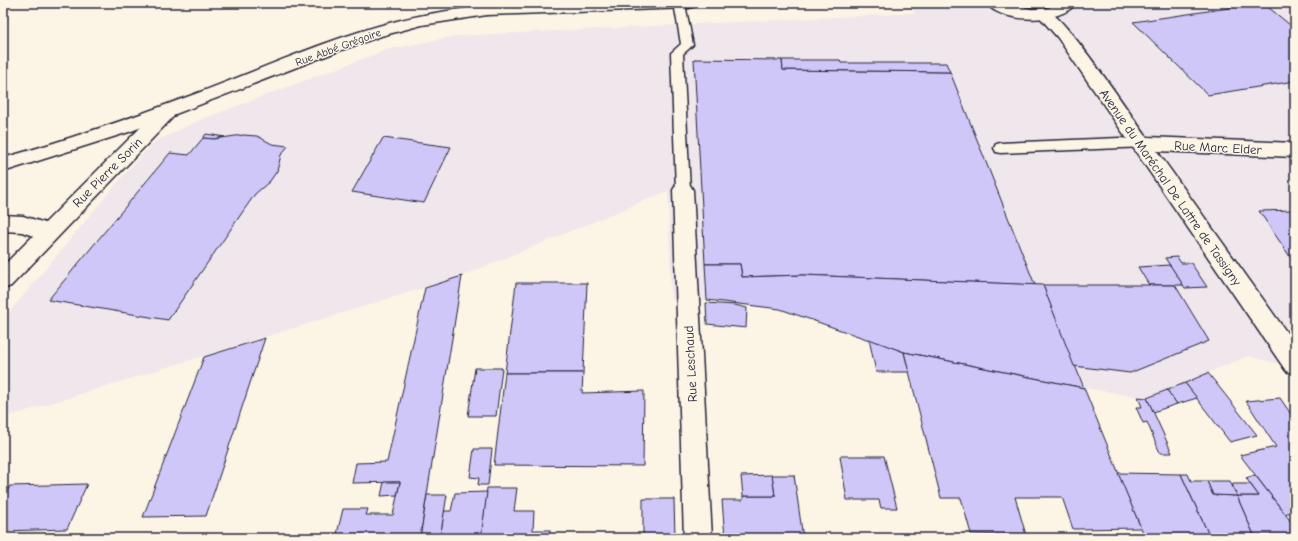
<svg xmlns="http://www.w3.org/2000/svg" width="1298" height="541" viewBox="0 0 1298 541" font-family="'Comic Neue',sans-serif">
<rect width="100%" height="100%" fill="#fcf5e5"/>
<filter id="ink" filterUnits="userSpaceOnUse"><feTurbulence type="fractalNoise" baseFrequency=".025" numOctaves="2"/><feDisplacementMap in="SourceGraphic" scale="8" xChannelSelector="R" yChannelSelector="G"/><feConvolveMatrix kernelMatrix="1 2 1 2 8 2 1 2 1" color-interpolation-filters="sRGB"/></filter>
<g filter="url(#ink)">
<polygon fill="#efe7eb" points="910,3 1295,3 1295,368 1248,356 1147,398 1084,388 904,352 780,309 707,300 671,299 668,191 462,276 3,418 3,320 122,177 154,142 200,120 386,50 456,36 915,13"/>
<g fill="#d0c7f9" stroke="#22223b">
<polygon points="1263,3 1295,29 1295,81 1208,95 1133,22"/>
<polygon points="694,59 782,60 783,70 950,72 1035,285 803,275 742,277 740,264 705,264"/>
<polygon points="782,60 840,60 841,63 946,63 950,72 783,70"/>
<polygon points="206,134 225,137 214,139 203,138"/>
<polygon points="243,135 257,136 272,144 288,146 281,155 277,171 270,181 255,194 168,320 48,300 170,153 189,155 203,138 214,139"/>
<polygon points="383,138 451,147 424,203 352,192"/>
<polygon points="1295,210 1295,264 1259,211"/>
<polygon points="1177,257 1181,263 1191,263 1207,287 1185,288 1165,258"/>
<polygon points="705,264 740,264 742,277 803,275 1043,285 1084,388 904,352 780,309 707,300"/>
<polygon points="1170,265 1183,285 1149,285 1138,267"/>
<polygon points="462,276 420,538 336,538 343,509 368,509 366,515 393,515 400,482 352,483 356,463 387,462 425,288"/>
<polygon points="516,283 587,283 583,373 505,373"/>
<polygon points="1043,285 1175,285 1209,341 1130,373 1074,366"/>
<polygon points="706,303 735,305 747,308 746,328 707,324"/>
<polygon points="265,338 206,516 143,517 204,357"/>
<polygon points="869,339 904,352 909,372 876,372"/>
<polygon points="904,352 1084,388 1141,528 1073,529 1062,497 1015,497 1026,535 971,534 961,498 941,498"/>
<polygon points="475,368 502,368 496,416 468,416"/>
<polygon points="505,373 583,373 582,393 644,391 643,466 494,465"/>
<polygon points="1208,373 1257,435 1230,442 1185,383"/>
<polygon points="1185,383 1197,398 1177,404 1167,390"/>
<polygon points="1167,390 1177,404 1153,412 1147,398"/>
<polygon points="1138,397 1147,398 1172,453 1160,453 1147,422 1143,423 1136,407 1142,407"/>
<polygon points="1280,398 1295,420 1295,510 1285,514 1240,455 1276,447 1246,401"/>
<polygon points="474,449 492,449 488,485 478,485 479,478 470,477"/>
<polygon points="840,456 884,456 897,508 881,508 879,500 847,500"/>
<polygon points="1118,473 1181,474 1209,535 1144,535"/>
<polygon points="1181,474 1188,474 1191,481 1207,481 1213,495 1237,496 1254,535 1209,535"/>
<polygon points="772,475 794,475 803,538 725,538 722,500 743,500 743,496 775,496"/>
<polygon points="772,475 775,496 743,496 741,476"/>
<polygon points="1255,475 1295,527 1295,535 1254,535 1237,496 1259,496 1246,478"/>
<polygon points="1207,481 1230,481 1237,496 1213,495"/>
<polygon points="384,482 400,482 397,495 381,496"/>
<polygon points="87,484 67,529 3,531 3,499 10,486"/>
<polygon points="1232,484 1250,484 1259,496 1237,496"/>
<polygon points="487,488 517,488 514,511 534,511 533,530 550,530 549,538 481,538"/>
<polygon points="487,492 481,538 440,538 444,511 451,511 455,493"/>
<polygon points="427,495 447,495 440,538 420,538"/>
<polygon points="643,499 674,499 675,538 643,538"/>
</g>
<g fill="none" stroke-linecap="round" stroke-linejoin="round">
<defs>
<g id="lane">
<polygon points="674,3 685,4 693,45 683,54 690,190 688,194 683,195 678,194 676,190 671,53 681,44"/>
<polygon points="1120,138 1146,141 1148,144 1146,147 1001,153 996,152 994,148 996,144 1001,143"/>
</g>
<g id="street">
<path d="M1045 9C1064 14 1131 116 1147 137L1295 143V157L1157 151 1295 344V374L1286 371 1058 38 1037 14 1039 11Z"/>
<polygon points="167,106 174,108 176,112 174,116 11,286 3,289 3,266 33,236 22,232 3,231 3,215 23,216 45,223 160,108"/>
<polygon points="683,183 690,185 693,190 712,538 684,538 673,190 676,185"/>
</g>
<g id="secondary">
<path d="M522 3H697L695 6 689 8 487 15 422 25 381 36 336 52 129 132 3 172V158C71 139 137 116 203 91 266 67 328 39 393 22 435 11 478 6 522 3Z"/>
<path d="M986 3H1007L1032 9 1048 8 1058 3H1076C1061 25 1000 23 986 3Z"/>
</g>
</defs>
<use href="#lane" stroke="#22223b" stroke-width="3"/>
<use href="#street" stroke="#22223b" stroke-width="3"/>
<use href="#secondary" stroke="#22223b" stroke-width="3"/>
<use href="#lane" fill="#fcf5e5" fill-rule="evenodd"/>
<use href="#street" fill="#fcf5e5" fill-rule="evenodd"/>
<use href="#secondary" fill="#fcf5e5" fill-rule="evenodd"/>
</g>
</g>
<g text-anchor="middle" stroke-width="3" stroke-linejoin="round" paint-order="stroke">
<g font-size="11" fill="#22223b" stroke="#fcf5e5">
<text transform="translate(338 47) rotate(-20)" y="4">Rue Abbé Grégoire</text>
</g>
<g font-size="13" fill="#22223b" stroke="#fcf5e5">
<text transform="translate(1218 147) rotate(3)" y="5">Rue Marc Elder</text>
<text transform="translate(107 172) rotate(-45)" y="5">Rue Pierre Sorin</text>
<text transform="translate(1171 187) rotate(55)" y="5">Avenue du Maréchal De Lattre de Tassigny</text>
<text transform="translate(690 364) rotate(-93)" y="5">Rue Leschaud</text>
</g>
</g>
<rect width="1298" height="541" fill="none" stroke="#fcf5e5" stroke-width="16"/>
<rect x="8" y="8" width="1282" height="525" fill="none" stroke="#22223b" stroke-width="1.5" filter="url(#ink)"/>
</svg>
